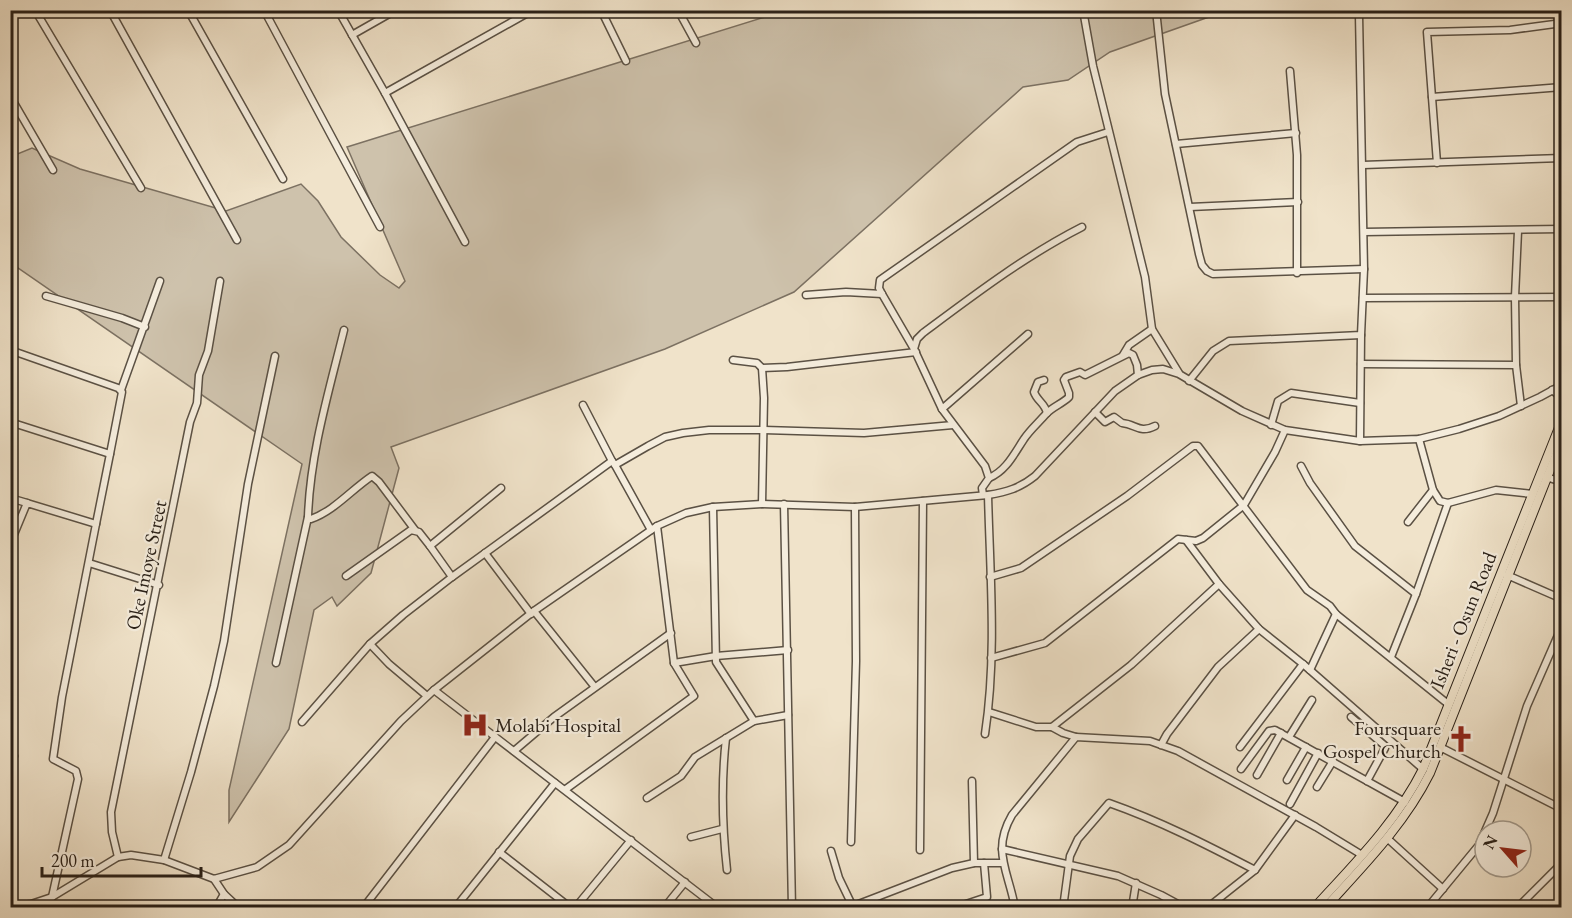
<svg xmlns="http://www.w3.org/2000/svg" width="1572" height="918" viewBox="0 0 1572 918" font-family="'EB Garamond',serif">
<rect width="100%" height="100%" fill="#f0e3ca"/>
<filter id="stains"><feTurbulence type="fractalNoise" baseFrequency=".00333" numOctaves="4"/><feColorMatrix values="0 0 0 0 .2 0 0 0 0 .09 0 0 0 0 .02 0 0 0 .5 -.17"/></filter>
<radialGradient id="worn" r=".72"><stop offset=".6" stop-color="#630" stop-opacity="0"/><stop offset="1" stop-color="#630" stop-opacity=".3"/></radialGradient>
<polygon fill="#cec2ac" stroke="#7c7162" stroke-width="1.5" points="1222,10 1223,12 1110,52 1068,80 1023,87 794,292 665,349 391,447 399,468 371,573 337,606 332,597 314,610 289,729 229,822 229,790 302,464 11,263 10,157 32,148 80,169 226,211 301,184 318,201 341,237 380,275 399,288 405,281 347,147 768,16 775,11"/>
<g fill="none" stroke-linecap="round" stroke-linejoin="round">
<defs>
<g id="minor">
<polyline points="35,10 141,188"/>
<polyline points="110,10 237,240"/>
<polyline points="188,10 283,179"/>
<polyline points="264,10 380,227"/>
<polyline points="338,10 385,93 465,242"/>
<polyline points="601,10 626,61"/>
<polyline points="678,10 696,43"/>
<polyline points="1083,10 1093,66 1145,277 1152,329 1179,373"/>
<polyline points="1156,10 1165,94 1199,254 1202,265 1207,271 1213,274 1364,269"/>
<polyline points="352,35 396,10"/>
<polyline points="1290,71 1297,155 1297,273"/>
<polyline points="385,93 533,10"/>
<polyline points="10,96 53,170"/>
<polyline points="1432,97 1562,87"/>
<polyline points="1176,144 1296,133"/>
<polyline points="1437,163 1427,32 1510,30 1562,23"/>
<polyline points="1363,165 1562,158"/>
<polyline points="1190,207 1298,202"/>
<polyline points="1518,231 1515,297 1516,365 1521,406"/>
<polyline points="1364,232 1562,229"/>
<polyline points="806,295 846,292 882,294"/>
<polyline points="46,296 122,318 145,327"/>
<polyline points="1363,298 1562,297"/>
<path d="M344 330C329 391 310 454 308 517L311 519C334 511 351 490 372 476L379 482 415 530"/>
<path d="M914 349 917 339 923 333C974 295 1025 256 1082 227"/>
<polyline points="10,350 118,388 122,392 110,454 10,422"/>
<polyline points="1123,355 1129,345 1152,329"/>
<polyline points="733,360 757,363 762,368 787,367 916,352"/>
<polyline points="1361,364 1516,365"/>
<polyline points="762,368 764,398 762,504"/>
<path d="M1044 380 1038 382 1034 392C1037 401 1045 403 1047 413"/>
<polyline points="1189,381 1213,351 1229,341 1361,335 1364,269 1359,15"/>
<polyline points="121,390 160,281"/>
<polyline points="1552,390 1562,398"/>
<polyline points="583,405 612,461"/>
<polyline points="942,409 1028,334"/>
<path d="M1095 412 1105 422 1114 417 1122 423C1136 424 1139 434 1155 426"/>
<polyline points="1271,425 1278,401 1291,393 1360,403"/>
<polyline points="1419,439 1433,490 1440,501 1448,503 1496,490 1532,494"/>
<polyline points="1360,441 1361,335"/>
<polyline points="615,465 651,530"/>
<polyline points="1301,466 1310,483 1355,546 1416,594"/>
<polyline points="1546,477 1562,482"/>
<path d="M989 478C1006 471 1014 454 1024 439 1029 431 1039 422 1046 414 1052 407 1062 404 1069 397V393L1064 380 1066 377 1080 372 1085 375 1129 353 1133 355 1137 365 1138 375"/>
<polyline points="983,495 982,488 989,478 985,466 942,409 914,349 882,294 879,288 880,280 1077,142 1108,132"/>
<polyline points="10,498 27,503"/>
<polyline points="784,504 792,908"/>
<polyline points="713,507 716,662 754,721"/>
<polyline points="1408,522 1433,490"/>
<polyline points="96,524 110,454"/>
<polyline points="1186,540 1219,584 1259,629 1303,664 1423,769"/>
<polyline points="10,544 27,503 96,524 62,697 53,759 76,771 78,779 52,897"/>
<polyline points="485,553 531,614"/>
<polyline points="89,563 159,585"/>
<polyline points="1507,575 1562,599"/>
<polyline points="346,576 411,530 419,532 430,546"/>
<polyline points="452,577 430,546 501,488"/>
<polyline points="990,577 1021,568 1127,496 1193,446 1198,446 1307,590 1330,606 1336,614 1448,704"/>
<polyline points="534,611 594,686"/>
<polyline points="370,644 389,664 427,696"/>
<polyline points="1391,657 1416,594 1448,503"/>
<polyline points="991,658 1045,643 1178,539 1196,541 1203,538 1244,505 1275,452 1285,430"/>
<polyline points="276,663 308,517"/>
<polyline points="674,663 716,656 788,650"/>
<polyline points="1310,670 1336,614"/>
<polyline points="434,690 718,908"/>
<polyline points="989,712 1036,727 1052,727 1131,665 1219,584"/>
<polyline points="1351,717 1384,745 1385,748 1367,781"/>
<polyline points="302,722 370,644 403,615 452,577 612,461 615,465 648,446 665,437 683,433 709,430 764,430 864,433 953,425"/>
<polyline points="1052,727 1063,733 1076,737"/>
<path d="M985 734C997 655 990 574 988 495"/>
<polyline points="1289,737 1312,700"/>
<path d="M726 738C721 783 722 825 727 870"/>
<polyline points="1161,745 1167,734 1218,667 1259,629"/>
<polyline points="1240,747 1303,664"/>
<polyline points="1440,747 1562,809"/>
<polyline points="514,751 554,717 671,633"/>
<polyline points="10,766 14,756"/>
<polyline points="1241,769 1269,731 1275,730 1405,802"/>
<polyline points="1257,775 1281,733"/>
<polyline points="1287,780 1306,747"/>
<polyline points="972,781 974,863"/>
<polyline points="1317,787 1333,761"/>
<polyline points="566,789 694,696 674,663 657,526"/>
<polyline points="647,798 681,776 695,757 754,721 788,715"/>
<polyline points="1290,804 1318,753"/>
<polyline points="691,837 722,829"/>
<polyline points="1388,839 1443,889"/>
<polyline points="851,842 856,661 855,507"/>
<polyline points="1002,849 1118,876 1161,895 1185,908"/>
<polyline points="920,850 923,501"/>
<polyline points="831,851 839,878 852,905 856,905 952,868 974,863 1002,863"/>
<polyline points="499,852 571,908"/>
<polyline points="118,857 112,832 111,812 190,422 197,403 199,375 208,351 220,281"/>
<polyline points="164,860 191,772 214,686 224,641 248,484 275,356"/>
<polyline points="214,879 224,894 239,908"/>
<path d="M10 907 31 904 52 897 118 857 131 855 164 860 214 879 257 867 289 845 401 721 434 690 534 611 657 526 686 513 713 507 762 504 855 507 988 495C1007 492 1020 488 1035 476L1115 391 1138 375 1152 370 1163 369 1179 374 1242 411 1285 430 1360 441 1419 439 1459 429 1499 416 1540 397 1562 385"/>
<polyline points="216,908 224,894"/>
<polyline points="363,908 495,737"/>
<polyline points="455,908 555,783"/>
<polyline points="575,908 631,840"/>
<polyline points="664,908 685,882"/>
<polyline points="954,908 987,897 984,863"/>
<path d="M1015 908C1009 872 991 851 1012 815L1076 737 1150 741 1178 751 1316 827 1362 855"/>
<path d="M1063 908 1070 856 1078 839 1109 803C1160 821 1207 845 1255 870"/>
<polyline points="1132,908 1136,883"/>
<polyline points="1207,908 1255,870 1295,815"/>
<polyline points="1427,908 1479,845 1493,813 1527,706 1562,626"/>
<polyline points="1517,908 1562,863"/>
</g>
<g id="major">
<path d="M1314 908C1354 864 1396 823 1423 769L1562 420"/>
<path d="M1325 908C1364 865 1404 825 1430 773L1562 440"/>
</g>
</defs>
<use href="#minor" stroke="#5b5144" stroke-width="9"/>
<use href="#major" stroke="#292018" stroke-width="10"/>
<use href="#minor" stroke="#f5eddd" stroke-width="6"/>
<use href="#major" stroke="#f0e3ca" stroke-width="8"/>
</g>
<defs>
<symbol id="hospital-bare" viewBox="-9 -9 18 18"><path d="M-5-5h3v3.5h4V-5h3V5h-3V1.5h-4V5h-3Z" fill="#8f2418" stroke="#f5eddd" stroke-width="2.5" paint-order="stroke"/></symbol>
<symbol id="church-bare" viewBox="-9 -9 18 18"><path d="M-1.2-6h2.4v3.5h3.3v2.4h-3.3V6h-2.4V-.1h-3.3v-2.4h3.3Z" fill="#8f2418" stroke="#f5eddd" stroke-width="2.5" paint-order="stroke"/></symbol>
</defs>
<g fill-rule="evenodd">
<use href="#hospital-bare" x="456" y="706" width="38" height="38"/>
<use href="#church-bare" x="1442" y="720" width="38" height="38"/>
</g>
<g text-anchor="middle" stroke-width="4.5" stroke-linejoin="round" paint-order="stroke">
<g font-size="20" fill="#292018" stroke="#f5eddd">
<text transform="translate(146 565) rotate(-78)" y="7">Oke Imoye Street</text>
<text transform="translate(1463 620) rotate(-68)" y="7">Isheri - Osun Road</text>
</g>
<g font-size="20" fill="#292018" stroke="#f5eddd" text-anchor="start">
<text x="495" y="732">Molabi Hospital</text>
<text x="1441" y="735" text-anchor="end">Foursquare<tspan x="1441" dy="23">Gospel Church</tspan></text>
</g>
</g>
<rect width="1572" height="918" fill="none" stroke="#f0e3ca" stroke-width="36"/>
<rect x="12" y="12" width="1548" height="894" fill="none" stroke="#292018" stroke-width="3"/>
<rect x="18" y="18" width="1536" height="882" fill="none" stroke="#292018" stroke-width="1.5"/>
<g transform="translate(1503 849) rotate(298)"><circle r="28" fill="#f5eddd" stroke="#a39b8e" stroke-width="1.5"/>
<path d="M0-4.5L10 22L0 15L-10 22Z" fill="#8f2418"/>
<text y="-9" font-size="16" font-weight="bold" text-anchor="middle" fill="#292018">N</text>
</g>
<path d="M42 867v9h159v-9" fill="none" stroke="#292018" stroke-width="3"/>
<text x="51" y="867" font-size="18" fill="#292018" stroke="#f5eddd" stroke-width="4.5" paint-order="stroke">200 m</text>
<rect width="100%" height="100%" filter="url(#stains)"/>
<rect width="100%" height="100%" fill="url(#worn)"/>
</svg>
